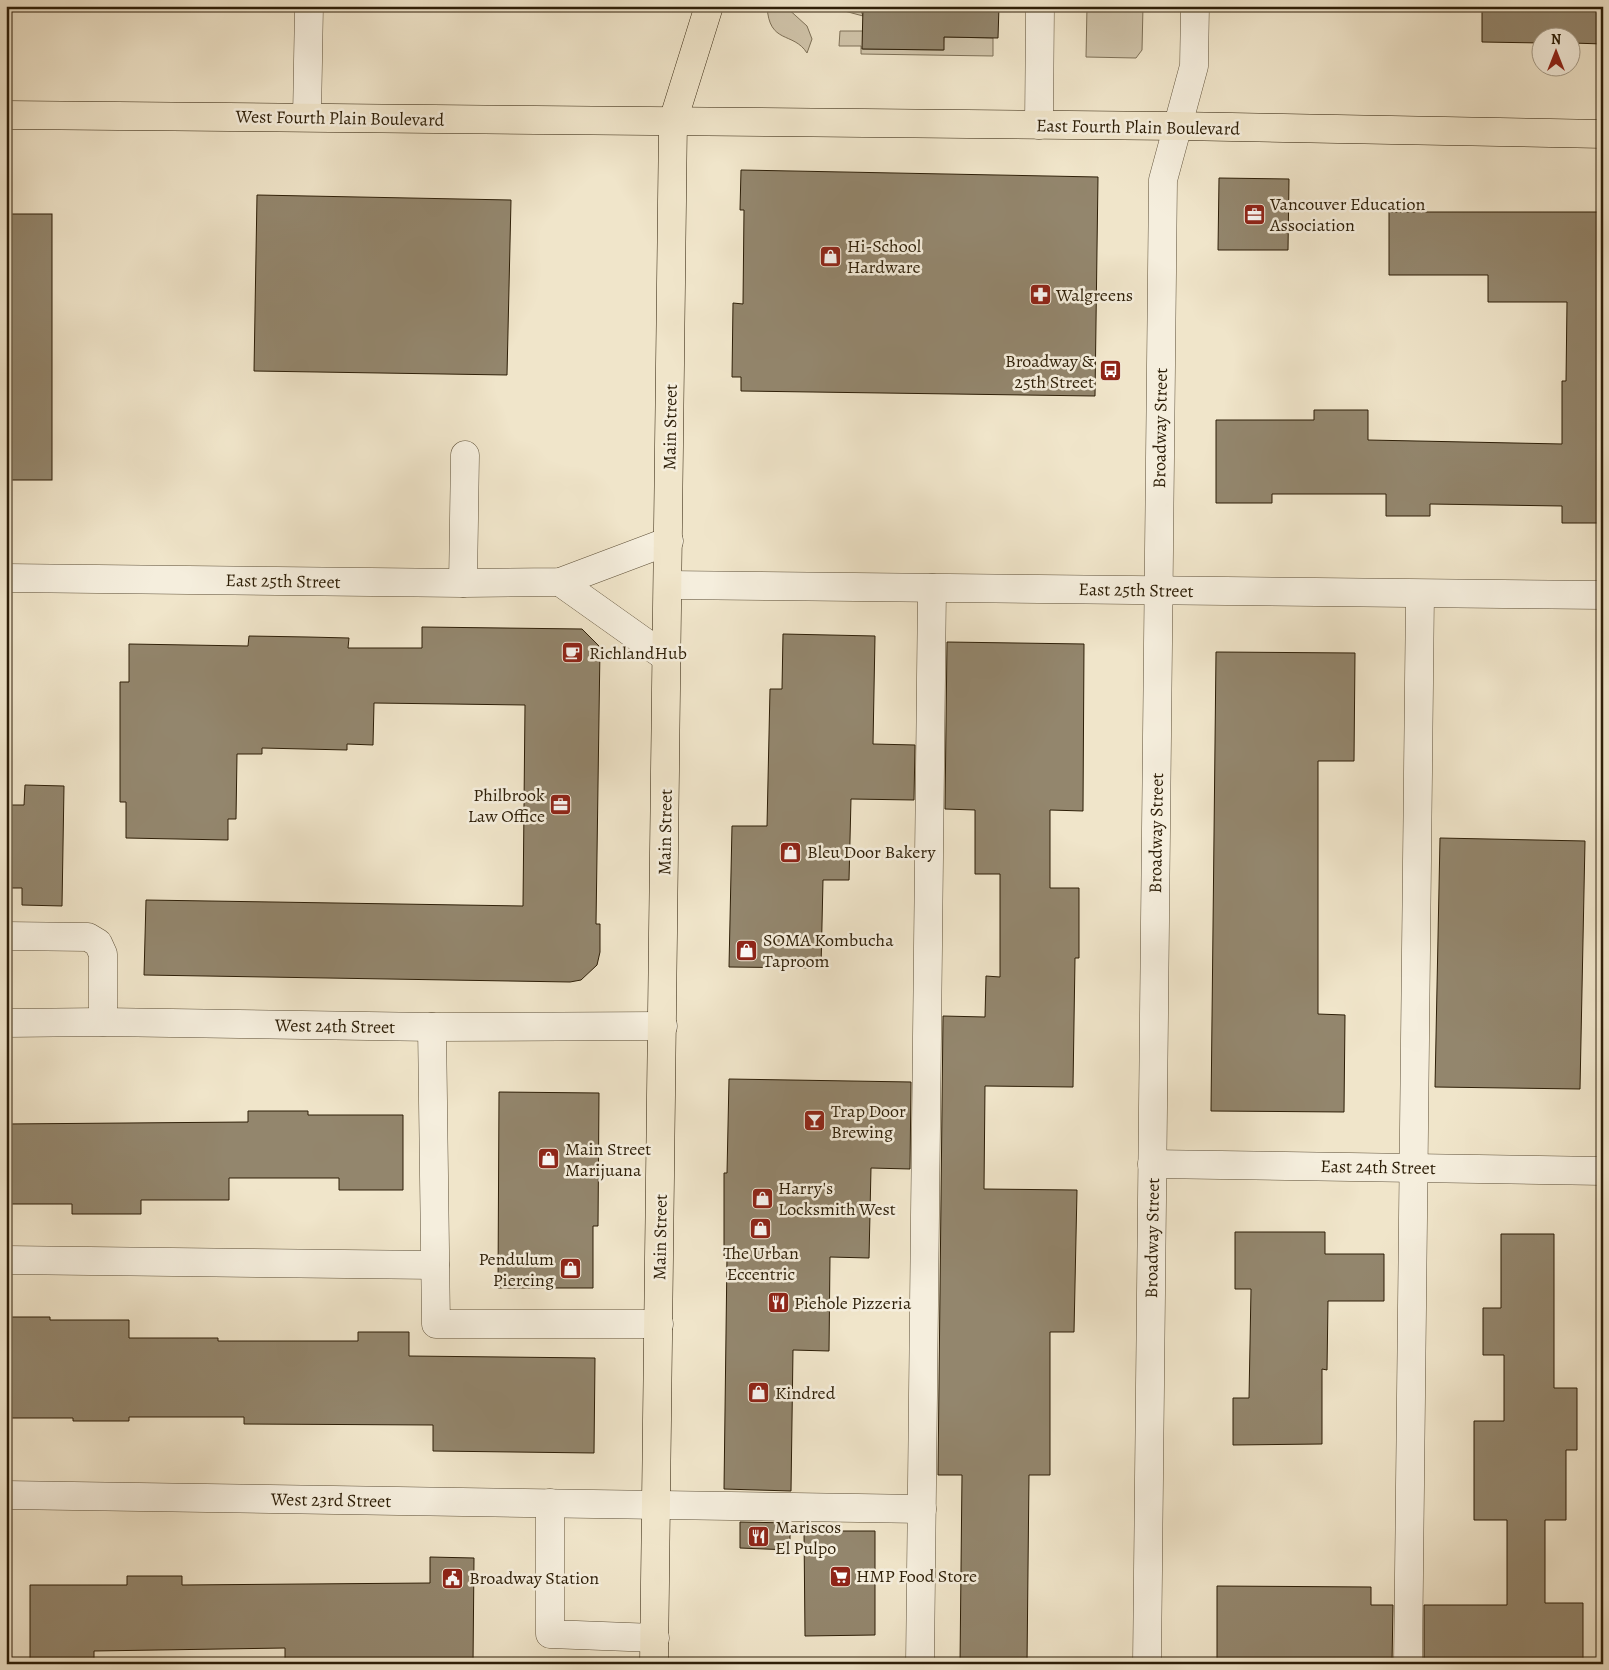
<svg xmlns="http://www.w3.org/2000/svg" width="1609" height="1670" viewBox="0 0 1609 1670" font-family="Alegreya,serif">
<rect width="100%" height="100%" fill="#f0e5ca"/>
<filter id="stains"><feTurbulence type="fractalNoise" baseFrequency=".004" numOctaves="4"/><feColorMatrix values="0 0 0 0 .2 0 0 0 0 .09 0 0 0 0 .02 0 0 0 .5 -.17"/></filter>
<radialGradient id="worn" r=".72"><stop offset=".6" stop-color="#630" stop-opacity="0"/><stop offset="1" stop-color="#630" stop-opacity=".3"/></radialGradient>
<g fill="#cfc3a9" stroke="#7e7158">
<path d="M767 6H785L807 26 812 39 807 53C793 31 769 45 767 6Z"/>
<polygon points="826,6 859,6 863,16"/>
<polygon points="1087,6 1143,6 1142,50 1136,58 1086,57"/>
<polygon points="840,31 863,31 863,49 943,50 944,37 993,38 993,56 861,54 861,46 839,46"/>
</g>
<g fill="#93866d" stroke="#2e1f08">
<polygon points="863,6 999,6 998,38 944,37 944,50 862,49"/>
<polygon points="1482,6 1603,6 1603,44 1572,43 1572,38 1542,38 1542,43 1482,42"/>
<polygon points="741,170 1098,177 1095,396 741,391 741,377 732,377 733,303 743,304 744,210 740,210"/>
<polygon points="1219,178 1289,179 1288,250 1218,250"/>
<polygon points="257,195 511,200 507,375 254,371"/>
<polygon points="1389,212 1603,212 1603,523 1562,523 1562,506 1430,504 1430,516 1386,516 1386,494 1272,494 1272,503 1216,503 1216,420 1314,420 1314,410 1368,410 1368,440 1562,444 1562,381 1566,381 1567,302 1488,302 1488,275 1389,275"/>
<rect x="6" y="214" width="46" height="266"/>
<polygon points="422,627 582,629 600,647 596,924 600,924 600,952 597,965 581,980 570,982 144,975 146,900 523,906 525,705 374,703 373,745 347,744 347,750 262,748 262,754 237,754 236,819 228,819 228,840 126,838 126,802 120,802 120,682 129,682 129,644 248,646 249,636 308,637 349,638 348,648 422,648"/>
<polygon points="783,634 875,636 873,744 915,745 914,800 851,799 849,880 823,880 821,968 729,967 732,826 767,826 770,689 782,689"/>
<polygon points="947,642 1084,644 1083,811 1050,810 1050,888 1079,888 1079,958 1075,958 1073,1087 985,1086 984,1189 1077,1190 1074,1332 1050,1332 1050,1475 1029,1475 1027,1664 960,1664 962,1475 938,1475 943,1016 985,1017 986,976 1000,977 1000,874 975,874 975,810 945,809"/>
<polygon points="1216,652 1355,653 1354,761 1318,761 1318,1014 1345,1015 1344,1112 1211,1111"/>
<polygon points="25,785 64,786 62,906 22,905 22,888 6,888 6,805 24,805"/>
<polygon points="1440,838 1585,841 1580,1089 1435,1087"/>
<polygon points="729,1079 911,1082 910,1169 871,1168 869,1258 830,1257 829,1351 793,1350 791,1491 724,1489 727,1256 724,1256 724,1173 727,1173"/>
<polygon points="499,1092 599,1093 598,1226 593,1226 593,1288 498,1288"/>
<polygon points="248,1111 308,1111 308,1115 403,1115 403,1190 339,1190 339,1178 229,1178 229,1200 141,1200 141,1214 72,1214 72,1204 6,1204 6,1124 248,1122"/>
<polygon points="1235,1232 1325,1232 1325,1254 1384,1254 1384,1301 1328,1301 1327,1370 1322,1369 1322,1444 1233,1445 1233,1398 1249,1398 1251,1289 1235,1289"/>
<polygon points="1501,1234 1554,1234 1554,1388 1577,1388 1577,1450 1566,1450 1566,1520 1545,1520 1545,1603 1583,1603 1583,1664 1424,1664 1424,1605 1507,1605 1507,1520 1474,1520 1474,1421 1504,1421 1504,1355 1483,1355 1483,1308 1501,1308"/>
<polygon points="6,1317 50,1317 50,1320 129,1320 129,1338 218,1338 218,1341 358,1341 358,1332 409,1332 409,1356 595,1358 594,1453 433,1451 433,1425 244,1424 244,1417 129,1417 129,1421 73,1421 73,1418 6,1418"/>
<polygon points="740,1522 790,1523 790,1550 740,1548"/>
<polygon points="804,1531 875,1531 875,1635 805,1636"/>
<polygon points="430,1557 474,1558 473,1664 285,1664 285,1648 94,1651 94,1664 30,1664 30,1585 127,1585 127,1576 182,1576 182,1585 430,1583"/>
<polygon points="1217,1586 1371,1587 1371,1605 1393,1605 1392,1664 1217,1664"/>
</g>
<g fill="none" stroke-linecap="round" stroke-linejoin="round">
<defs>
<g id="minor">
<polyline points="307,117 309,6"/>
<polyline points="1039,125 1040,6"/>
<polyline points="6,578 463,583 560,582 669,541"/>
<polyline points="560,582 667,658"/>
<polyline points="463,583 465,455"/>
<polyline points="668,585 1603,595"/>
<polyline points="6,936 88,937 98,943 103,954 103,1022"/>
<polyline points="6,1023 103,1022 432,1027 663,1026"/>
<polyline points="432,1027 436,1324 659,1324"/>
<polyline points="1152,1164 1603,1171"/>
<polyline points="6,1260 435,1265"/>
<polyline points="6,1495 922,1509"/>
<polyline points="550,1503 550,1634 655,1638"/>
<polyline points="920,1664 932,588"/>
<polyline points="1147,1664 1163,180 1194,66 1195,6"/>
<polyline points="1408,1664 1420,594"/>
</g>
<g id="major">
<polyline points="6,115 1177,126 1603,134"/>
<polyline points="654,1664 673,121 709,6"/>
</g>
</defs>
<use href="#minor" stroke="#5e5038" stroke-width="29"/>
<use href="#major" stroke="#2e1f08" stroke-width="29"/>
<use href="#minor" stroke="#f5eedd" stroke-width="28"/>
<use href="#major" stroke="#f0e5ca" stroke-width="28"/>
</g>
<defs>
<symbol id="office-square" viewBox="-11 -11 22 22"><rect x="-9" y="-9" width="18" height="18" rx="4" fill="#8f2418" stroke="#f5eedd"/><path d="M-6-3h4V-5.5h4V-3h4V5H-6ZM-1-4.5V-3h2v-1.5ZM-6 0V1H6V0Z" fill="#fff"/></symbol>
<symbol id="shop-square" viewBox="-11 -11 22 22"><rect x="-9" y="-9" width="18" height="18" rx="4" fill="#8f2418" stroke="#f5eedd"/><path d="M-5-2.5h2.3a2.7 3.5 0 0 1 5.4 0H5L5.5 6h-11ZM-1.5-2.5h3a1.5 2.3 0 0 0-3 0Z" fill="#fff"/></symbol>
<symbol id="pharmacy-square" viewBox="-11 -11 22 22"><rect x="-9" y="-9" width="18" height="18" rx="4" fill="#8f2418" stroke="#f5eedd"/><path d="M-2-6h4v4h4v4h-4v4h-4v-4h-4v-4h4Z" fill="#fff"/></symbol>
<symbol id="bus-square" viewBox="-11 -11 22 22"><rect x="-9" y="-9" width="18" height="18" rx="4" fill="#8f2418" stroke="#f5eedd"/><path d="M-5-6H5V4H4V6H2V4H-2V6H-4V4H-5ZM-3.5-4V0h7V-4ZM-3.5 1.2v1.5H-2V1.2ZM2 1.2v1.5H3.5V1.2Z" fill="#fff"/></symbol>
<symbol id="cafe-square" viewBox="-11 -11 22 22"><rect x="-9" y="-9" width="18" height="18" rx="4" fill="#8f2418" stroke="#f5eedd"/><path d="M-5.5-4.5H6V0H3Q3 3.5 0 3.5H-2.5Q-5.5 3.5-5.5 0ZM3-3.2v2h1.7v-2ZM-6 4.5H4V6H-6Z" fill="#fff"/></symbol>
<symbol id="bar-square" viewBox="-11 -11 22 22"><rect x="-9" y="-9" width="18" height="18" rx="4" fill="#8f2418" stroke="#f5eedd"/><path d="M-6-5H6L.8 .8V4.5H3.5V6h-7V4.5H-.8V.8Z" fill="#fff"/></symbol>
<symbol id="restaurant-square" viewBox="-11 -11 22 22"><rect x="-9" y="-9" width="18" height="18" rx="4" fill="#8f2418" stroke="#f5eedd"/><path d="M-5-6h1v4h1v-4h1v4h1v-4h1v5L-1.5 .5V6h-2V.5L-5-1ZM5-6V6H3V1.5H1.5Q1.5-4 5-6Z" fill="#fff"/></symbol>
<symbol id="supermarket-square" viewBox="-11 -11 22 22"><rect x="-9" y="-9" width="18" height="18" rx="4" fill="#8f2418" stroke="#f5eedd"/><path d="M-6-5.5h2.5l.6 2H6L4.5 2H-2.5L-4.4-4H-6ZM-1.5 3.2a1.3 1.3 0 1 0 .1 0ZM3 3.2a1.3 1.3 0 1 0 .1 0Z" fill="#fff"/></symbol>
<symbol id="civic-square" viewBox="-11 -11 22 22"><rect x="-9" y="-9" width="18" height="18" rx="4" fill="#8f2418" stroke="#f5eedd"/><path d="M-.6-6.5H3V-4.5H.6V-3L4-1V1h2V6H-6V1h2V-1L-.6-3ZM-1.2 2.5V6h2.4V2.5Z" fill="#fff"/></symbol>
</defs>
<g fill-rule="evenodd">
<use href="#office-square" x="1242" y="202" width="25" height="25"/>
<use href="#shop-square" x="818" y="244" width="25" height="25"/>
<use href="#pharmacy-square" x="1028" y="282" width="25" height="25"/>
<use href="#bus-square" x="1098" y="358" width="25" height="25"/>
<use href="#cafe-square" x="560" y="640" width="25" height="25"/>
<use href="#office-square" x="548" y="792" width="25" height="25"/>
<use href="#shop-square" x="778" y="840" width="25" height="25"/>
<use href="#shop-square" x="734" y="938" width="25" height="25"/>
<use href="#bar-square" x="802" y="1108" width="25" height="25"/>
<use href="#shop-square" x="536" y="1146" width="25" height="25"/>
<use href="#shop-square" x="750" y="1186" width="25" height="25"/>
<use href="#shop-square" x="748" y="1216" width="25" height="25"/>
<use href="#shop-square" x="558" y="1256" width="25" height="25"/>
<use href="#restaurant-square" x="766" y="1290" width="25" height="25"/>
<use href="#shop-square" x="746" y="1380" width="25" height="25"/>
<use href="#restaurant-square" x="746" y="1524" width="25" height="25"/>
<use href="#supermarket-square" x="828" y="1564" width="25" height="25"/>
<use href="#civic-square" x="440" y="1566" width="25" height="25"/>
</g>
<g text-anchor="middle" stroke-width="5" stroke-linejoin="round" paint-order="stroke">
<g font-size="18" fill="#2e1f08" stroke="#f5eedd">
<text transform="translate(340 118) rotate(1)" y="6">West Fourth Plain Boulevard</text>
<text transform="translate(1138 127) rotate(1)" y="6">East Fourth Plain Boulevard</text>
<text transform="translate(670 427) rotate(-89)" y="6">Main Street</text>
<text transform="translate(1160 428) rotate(-89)" y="6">Broadway Street</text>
<text transform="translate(283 581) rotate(1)" y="6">East 25th Street</text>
<text transform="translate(1136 590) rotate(1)" y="6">East 25th Street</text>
<text transform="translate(665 832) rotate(-89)" y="6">Main Street</text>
<text transform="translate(1156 833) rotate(-89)" y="6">Broadway Street</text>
<text transform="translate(335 1026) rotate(1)" y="6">West 24th Street</text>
<text transform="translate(1378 1167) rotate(1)" y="6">East 24th Street</text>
<text transform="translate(660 1237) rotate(-89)" y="6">Main Street</text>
<text transform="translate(1152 1238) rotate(-89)" y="6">Broadway Street</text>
<text transform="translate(331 1500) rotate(1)" y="6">West 23rd Street</text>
</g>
<g font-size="18" fill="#2e1f08" stroke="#f5eedd" text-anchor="start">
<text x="1270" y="210">Vancouver Education<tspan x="1270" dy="21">Association</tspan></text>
<text x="847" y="252">Hi-School<tspan x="847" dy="21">Hardware</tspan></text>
<text x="1056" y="301">Walgreens</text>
<text x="1094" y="367" text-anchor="end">Broadway &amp;<tspan x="1094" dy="21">25th Street</tspan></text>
<text x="589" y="659">RichlandHub</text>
<text x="545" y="801" text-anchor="end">Philbrook<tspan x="545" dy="21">Law Office</tspan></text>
<text x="807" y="858">Bleu Door Bakery</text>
<text x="763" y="946">SOMA Kombucha<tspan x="763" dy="21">Taproom</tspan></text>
<text x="831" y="1117">Trap Door<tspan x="831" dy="21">Brewing</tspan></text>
<text x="565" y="1155">Main Street<tspan x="565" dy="21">Marijuana</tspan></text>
<text x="778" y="1194">Harry's<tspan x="778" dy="21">Locksmith West</tspan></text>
<text x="761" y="1259" text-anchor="middle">The Urban<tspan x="761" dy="21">Eccentric</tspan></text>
<text x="554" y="1265" text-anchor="end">Pendulum<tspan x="554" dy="21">Piercing</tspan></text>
<text x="794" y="1309">Piehole Pizzeria</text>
<text x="775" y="1399">Kindred</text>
<text x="775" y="1533">Mariscos<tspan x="775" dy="21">El Pulpo</tspan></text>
<text x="856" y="1582">HMP Food Store</text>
<text x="469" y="1584">Broadway Station</text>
</g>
</g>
<rect width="1609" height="1670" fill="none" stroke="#f0e5ca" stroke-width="25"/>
<rect x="8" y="8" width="1594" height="1655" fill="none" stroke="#2e1f08" stroke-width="2.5"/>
<rect x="12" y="12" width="1584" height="1645" fill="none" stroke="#2e1f08"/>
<g transform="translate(1556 52)"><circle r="24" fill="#f5eedd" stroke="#a59b88"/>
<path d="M0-4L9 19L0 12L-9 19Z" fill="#8f2418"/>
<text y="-8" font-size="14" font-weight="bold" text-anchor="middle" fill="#2e1f08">N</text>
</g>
<rect width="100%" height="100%" filter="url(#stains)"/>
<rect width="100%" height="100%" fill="url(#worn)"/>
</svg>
